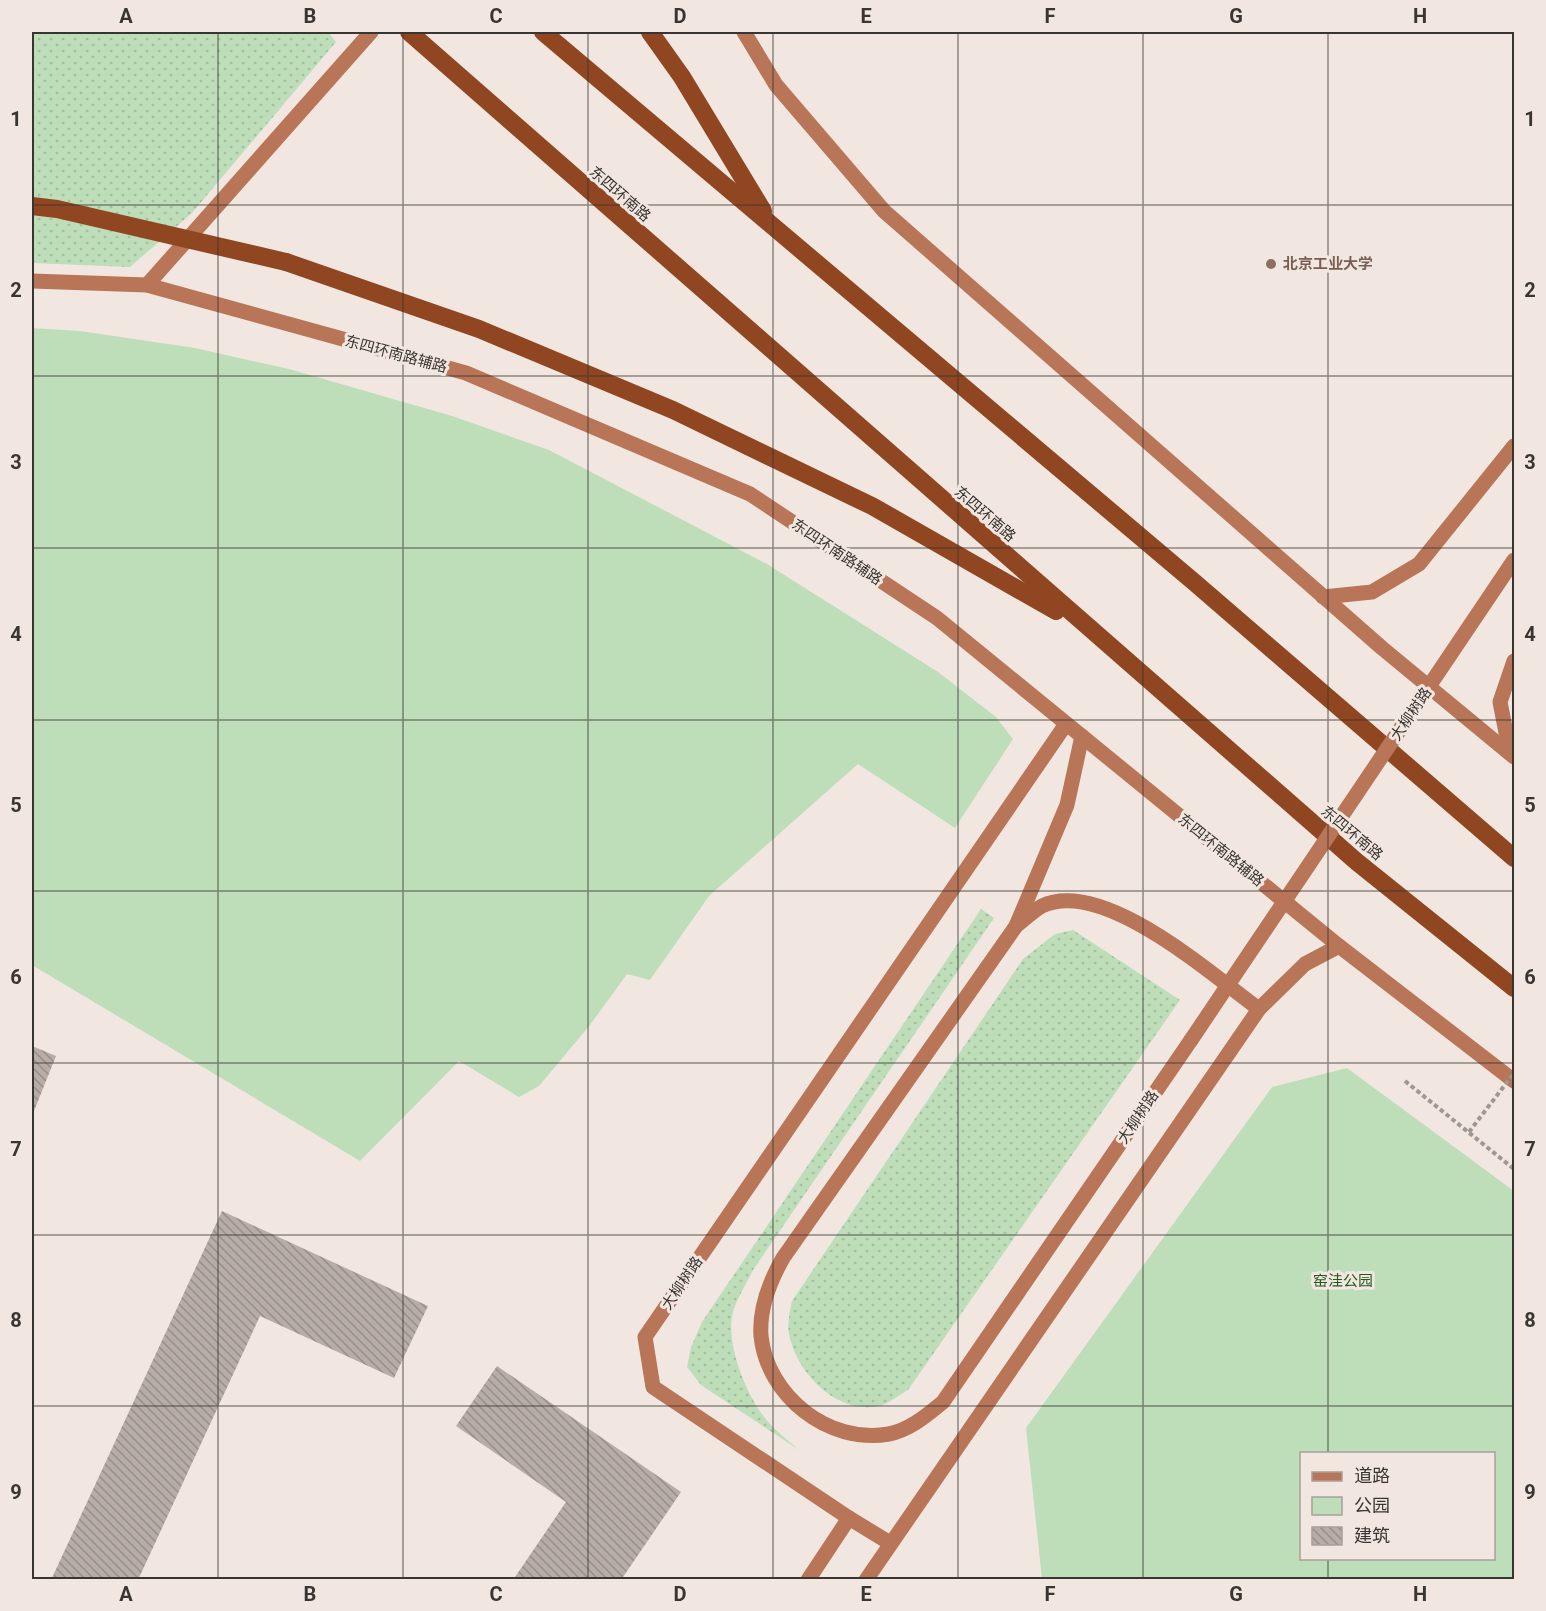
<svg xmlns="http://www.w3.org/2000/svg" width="1546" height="1611" viewBox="0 0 1546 1611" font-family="Roboto,'Noto Sans SC',sans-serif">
<defs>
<pattern id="grass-dots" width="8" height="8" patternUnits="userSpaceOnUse" patternTransform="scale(1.5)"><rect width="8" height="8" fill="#bddeb9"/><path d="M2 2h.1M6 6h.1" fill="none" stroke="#a3bfa0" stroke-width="1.8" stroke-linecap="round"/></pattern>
<pattern id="building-back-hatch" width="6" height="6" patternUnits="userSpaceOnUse" patternTransform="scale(1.5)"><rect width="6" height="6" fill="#b7ada6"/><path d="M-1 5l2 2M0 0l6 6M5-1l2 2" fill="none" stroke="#968e88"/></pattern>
</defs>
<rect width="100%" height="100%" fill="#f2e7e0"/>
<g fill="url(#grass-dots)">
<polygon points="32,32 328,32 336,42 192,213 130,267 32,263"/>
<path d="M981 909 994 918 753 1270C747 1283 737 1298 733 1312 725 1343 746 1394 765 1418 774 1430 788 1440 799 1450L701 1385 687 1367 691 1347 702 1322Z"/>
<path d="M1073 930 1180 1000 908 1390C899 1395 888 1404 879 1406 836 1415 796 1372 789 1334 787 1324 790 1311 792 1301L1023 959 1055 934Z"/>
</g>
<g fill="#bddeb9" fill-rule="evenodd">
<polygon points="32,328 80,331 195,348 289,369 452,416 549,450 767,564 938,672 996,717 1013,739 955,828 858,764 709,896 650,980 627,974 590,1025 539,1086 519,1097 459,1061 360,1161 32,965"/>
<path d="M1347 1068 1514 1191V1579H1042L1026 1428 1272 1087ZM1302 1454H1494V1558H1302Z"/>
</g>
<g fill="url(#building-back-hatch)">
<polygon points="32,1046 56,1056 32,1116"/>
<polygon points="222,1211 428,1306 394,1378 260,1316 138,1580 51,1580"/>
<polygon points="497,1366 681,1492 621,1580 513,1580 566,1502 456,1426"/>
</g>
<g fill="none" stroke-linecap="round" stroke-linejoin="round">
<polyline stroke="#9f9792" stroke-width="4" stroke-dasharray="4.5 3" stroke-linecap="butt" points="1405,1081 1514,1169"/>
<g stroke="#b87557" stroke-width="15">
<polyline points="744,32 776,85 884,211 1382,648 1514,757"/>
<polyline points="32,281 147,285 466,373 750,494 937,618 1339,946 1514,1081"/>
<polyline points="147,285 371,32"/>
<polyline points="1323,597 1372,592 1419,564 1514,446"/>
<path d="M1082 736 1067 805 1016 926 783 1258C770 1281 759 1308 761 1336 767 1396 829 1445 889 1434 910 1430 927 1415 943 1402L1191 1040"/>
<polyline points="1510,753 1500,702 1514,661"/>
<path d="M1016 926C1024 920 1033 911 1042 906 1103 877 1212 975 1259 1009"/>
<polyline points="849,1518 890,1543"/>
<polyline points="808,1580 849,1518 653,1387 645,1337 1066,724"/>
<polyline points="866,1580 1259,1009 1305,964 1339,946"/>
</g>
<g stroke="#904621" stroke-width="18">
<polyline points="409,32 1357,862 1514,988"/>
<polyline points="543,32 1194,582 1514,858"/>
<polyline points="650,32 682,77 763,211"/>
<polyline points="286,262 479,329 673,410 872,506 1056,611"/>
</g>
<polyline stroke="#9f9792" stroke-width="4" stroke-dasharray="4.5 3" stroke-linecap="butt" points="1469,1132 1514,1073"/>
<polyline stroke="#b87557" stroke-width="15" points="1191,1040 1514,560"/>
<polyline stroke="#904621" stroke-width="18" points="32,206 57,209 286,262"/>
</g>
<path fill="none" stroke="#393532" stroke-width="1.5" stroke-opacity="0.55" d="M218 32V1580M403 32V1580M588 32V1580M773 32V1580M958 32V1580M1143 32V1580M1328 32V1454M32 205H1514M32 376H1514M32 548H1514M32 720H1514M32 891H1514M32 1063H1514M32 1235H1514M32 1406H1514M1328 1558V1580"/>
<circle fill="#8d6e63" stroke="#f2e7e0" stroke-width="2" cx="1271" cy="264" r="6"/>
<g text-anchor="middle" stroke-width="6" stroke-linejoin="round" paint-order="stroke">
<g font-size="15" fill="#393532" stroke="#f2e7e0">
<text transform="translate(620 194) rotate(41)" y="5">东四环南路</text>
<text transform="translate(396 354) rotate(15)" y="5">东四环南路辅路</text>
<text transform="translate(985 514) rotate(41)" y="5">东四环南路</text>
<text transform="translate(837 552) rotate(34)" y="5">东四环南路辅路</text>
<text transform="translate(1411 714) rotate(-56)" y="5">大柳树路</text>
<text transform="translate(1352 833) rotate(40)" y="5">东四环南路</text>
<text transform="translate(1221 850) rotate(39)" y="5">东四环南路辅路</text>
<text transform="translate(1138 1117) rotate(-56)" y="5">大柳树路</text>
<text transform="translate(682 1283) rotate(-56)" y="5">大柳树路</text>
</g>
<g font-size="15" font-weight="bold" fill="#785e54" stroke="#f2e7e0" text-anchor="start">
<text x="1283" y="269">北京工业大学</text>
</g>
<g font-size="15" fill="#225a1d" stroke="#f2e7e0">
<text x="1343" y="1286">窑洼公园</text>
</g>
</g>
<rect width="1546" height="1611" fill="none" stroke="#f2e7e0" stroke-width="66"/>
<rect x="1300" y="1452" width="195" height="108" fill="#f2e7e0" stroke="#a8a09a" stroke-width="1.5"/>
<rect x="1312" y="1472" width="30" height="9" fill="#b87557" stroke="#a8a09a" stroke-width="1.5"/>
<text x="1354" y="1482" font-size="18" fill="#393532">道路</text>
<rect x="1312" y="1497" width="30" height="18" fill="#bddeb9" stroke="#a8a09a" stroke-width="1.5"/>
<text x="1354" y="1512" font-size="18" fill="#393532">公园</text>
<rect x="1312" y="1527" width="30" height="18" fill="url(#building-back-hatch)" stroke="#a8a09a" stroke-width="1.5"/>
<text x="1354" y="1542" font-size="18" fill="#393532">建筑</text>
<rect x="33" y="33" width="1480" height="1545" fill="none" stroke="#393532" stroke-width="2"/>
<g font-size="20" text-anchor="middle" font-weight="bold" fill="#393532">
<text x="126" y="23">A</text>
<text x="310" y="23">B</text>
<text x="496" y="23">C</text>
<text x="680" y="23">D</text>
<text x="866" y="23">E</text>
<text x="1050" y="23">F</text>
<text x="1236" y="23">G</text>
<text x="1420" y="23">H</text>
<text x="16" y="126">1</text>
<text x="1530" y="126">1</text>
<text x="16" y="297">2</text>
<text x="1530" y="297">2</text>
<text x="16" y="469">3</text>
<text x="1530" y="469">3</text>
<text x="16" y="641">4</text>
<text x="1530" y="641">4</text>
<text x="16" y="812">5</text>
<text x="1530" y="812">5</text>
<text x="16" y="984">6</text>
<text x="1530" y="984">6</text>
<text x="16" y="1156">7</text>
<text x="1530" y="1156">7</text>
<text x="16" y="1327">8</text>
<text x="1530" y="1327">8</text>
<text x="16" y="1499">9</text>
<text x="1530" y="1499">9</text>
<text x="126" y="1601">A</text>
<text x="310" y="1601">B</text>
<text x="496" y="1601">C</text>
<text x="680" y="1601">D</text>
<text x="866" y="1601">E</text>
<text x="1050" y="1601">F</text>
<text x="1236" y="1601">G</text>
<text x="1420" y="1601">H</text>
</g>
</svg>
